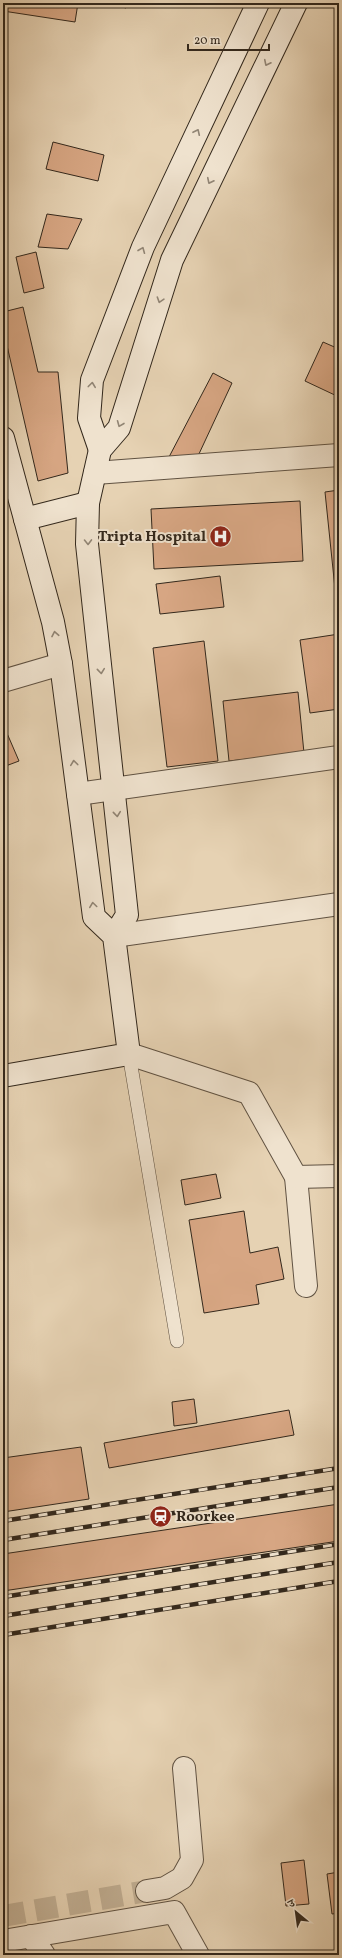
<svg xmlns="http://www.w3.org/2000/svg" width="342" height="1958" viewBox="0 0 342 1958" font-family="Vollkorn,'Noto Serif Devanagari',serif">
<rect width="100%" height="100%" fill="#e6d2b3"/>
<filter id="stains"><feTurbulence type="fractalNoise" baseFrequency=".005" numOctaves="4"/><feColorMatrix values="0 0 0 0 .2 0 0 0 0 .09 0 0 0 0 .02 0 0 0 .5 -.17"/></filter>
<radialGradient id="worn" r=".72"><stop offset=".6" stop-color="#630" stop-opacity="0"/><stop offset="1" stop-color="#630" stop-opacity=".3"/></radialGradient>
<g fill="#d7a683" stroke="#33281c">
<polygon points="3,3 78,3 75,22 3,11"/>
<polygon points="108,3 127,3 126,8"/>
<polygon points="53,142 104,155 98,181 46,169"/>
<polygon points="47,214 82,219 68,249 38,247"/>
<polygon points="36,252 44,288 24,293 16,257"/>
<polygon points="23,307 38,372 58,372 68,473 38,481 3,328 3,312"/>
<polygon points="323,342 339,349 339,397 305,381"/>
<polygon points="213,373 232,383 198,456 169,457"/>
<polygon points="339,490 339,607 337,608 325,492"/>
<polygon points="300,501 303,561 154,569 151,509"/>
<polygon points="220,576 224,607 160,614 156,584"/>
<polygon points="339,634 339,709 310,713 300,640"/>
<polygon points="204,641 218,761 167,767 153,648"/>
<polygon points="298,692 304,753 229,761 223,701"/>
<polygon points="3,724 19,761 3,767"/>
<polygon points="216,1174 221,1198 185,1205 181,1180"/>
<polygon points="244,1211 250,1253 278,1247 284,1279 256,1285 259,1304 204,1313 189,1220"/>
<polygon points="194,1399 197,1423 174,1426 172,1402"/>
<polygon points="289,1410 294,1435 109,1468 104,1443"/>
<polygon points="81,1447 89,1499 3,1512 3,1458"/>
<polygon points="339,1504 339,1541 3,1591 3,1554"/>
<polygon points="304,1860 309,1904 286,1906 281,1863"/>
<polygon points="339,1872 339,1913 332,1914 327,1874"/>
</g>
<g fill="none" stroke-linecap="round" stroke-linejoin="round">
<polyline stroke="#c2b095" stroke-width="22" stroke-dasharray="22 11" stroke-linecap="butt" points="3,1916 147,1891"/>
<defs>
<polyline id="service" points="129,1054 177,1341"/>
<g id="minor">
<polyline points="95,473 339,455"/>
<polyline points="3,681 61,664"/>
<polyline points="78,794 339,757"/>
<polyline points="114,936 339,904"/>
<polyline points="129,1054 249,1093 296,1177 306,1286"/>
<polyline points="296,1177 339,1176"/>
<polyline points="147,1891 165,1888 182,1878 192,1860 184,1768"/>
<polyline points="31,1936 44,1955"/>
<polyline points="3,1941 174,1912 198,1955"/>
</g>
<g id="secondary">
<polyline points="3,438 53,622 61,664 94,917 114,936 129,1054 3,1076"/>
<polyline points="100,450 89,418 92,380 143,247 258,3"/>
<polyline points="25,519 88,503"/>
<polyline points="114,936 127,915 87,544 88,503 100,450 119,428 172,260 296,3"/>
</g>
</defs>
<use href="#service" stroke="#605242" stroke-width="14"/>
<use href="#minor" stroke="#605242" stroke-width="24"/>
<use href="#secondary" stroke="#33281c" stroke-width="24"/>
<use href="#service" stroke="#efe2ce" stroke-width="13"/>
<use href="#minor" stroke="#efe2ce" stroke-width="22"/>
<use href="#secondary" stroke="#efe2ce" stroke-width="22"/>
<defs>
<g id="rail">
<polyline points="3,1521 339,1468"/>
<polyline points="3,1540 339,1487"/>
<polyline points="3,1597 339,1544"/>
<polyline points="3,1616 339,1562"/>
<polyline points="3,1635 339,1581"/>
</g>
</defs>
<use href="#rail" stroke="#33281c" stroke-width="4.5"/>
<use href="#rail" stroke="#efe2ce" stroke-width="3" stroke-dasharray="9" stroke-linecap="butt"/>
</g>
<defs><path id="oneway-chevron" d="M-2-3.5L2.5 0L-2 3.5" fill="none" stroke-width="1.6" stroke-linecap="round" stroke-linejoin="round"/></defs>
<g stroke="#918575">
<use href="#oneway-chevron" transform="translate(267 63) rotate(116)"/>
<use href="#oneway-chevron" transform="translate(197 132) rotate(-65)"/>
<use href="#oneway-chevron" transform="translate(210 181) rotate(116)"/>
<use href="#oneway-chevron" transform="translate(142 250) rotate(-68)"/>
<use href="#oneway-chevron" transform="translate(160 300) rotate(108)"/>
<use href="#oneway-chevron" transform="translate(92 385) rotate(-83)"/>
<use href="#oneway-chevron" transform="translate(120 424) rotate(112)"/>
<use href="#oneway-chevron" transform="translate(88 542) rotate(89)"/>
<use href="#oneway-chevron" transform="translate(55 634) rotate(-101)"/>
<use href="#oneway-chevron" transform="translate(101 671) rotate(84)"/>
<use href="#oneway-chevron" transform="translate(74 763) rotate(-97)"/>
<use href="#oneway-chevron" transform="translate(117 814) rotate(84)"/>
<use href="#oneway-chevron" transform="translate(93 905) rotate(-98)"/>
</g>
<defs>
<symbol id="hospital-disc" viewBox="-11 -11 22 22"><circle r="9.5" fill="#8f2418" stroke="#efe2ce"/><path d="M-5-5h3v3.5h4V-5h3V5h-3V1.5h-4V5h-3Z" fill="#fff"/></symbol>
<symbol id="station-disc" viewBox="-11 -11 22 22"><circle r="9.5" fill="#8f2418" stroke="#efe2ce"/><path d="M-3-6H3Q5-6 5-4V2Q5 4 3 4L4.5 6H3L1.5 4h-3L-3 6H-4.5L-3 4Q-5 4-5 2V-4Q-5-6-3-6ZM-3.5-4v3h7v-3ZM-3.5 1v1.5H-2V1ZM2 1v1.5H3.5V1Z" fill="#fff"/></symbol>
</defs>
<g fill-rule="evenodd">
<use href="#hospital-disc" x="208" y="524" width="25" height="25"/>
<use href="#station-disc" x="148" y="1504" width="25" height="25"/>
</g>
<g text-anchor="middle" stroke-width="4" stroke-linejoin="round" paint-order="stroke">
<g font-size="15" font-weight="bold" fill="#33281c" stroke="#efe2ce" text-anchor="end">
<text x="206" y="541">Tripta Hospital</text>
<text x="176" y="1521" text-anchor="start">Roorkee</text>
</g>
</g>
<rect width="342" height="1958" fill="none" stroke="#e6d2b3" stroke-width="16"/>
<rect x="4" y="4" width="334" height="1950" fill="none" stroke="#33281c" stroke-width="2"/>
<rect x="8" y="8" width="326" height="1942" fill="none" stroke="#33281c"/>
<g transform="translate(296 1912) rotate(331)" stroke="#efe2ce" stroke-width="3" paint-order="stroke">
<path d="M0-3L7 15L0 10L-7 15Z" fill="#33281c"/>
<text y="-6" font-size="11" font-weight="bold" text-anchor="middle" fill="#33281c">उ</text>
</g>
<path d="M188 44v6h81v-6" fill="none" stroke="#33281c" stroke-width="2"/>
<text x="194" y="44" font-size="12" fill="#33281c" stroke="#efe2ce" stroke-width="3" paint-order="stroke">20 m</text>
<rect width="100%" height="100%" filter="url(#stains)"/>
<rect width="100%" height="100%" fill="url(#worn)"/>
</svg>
